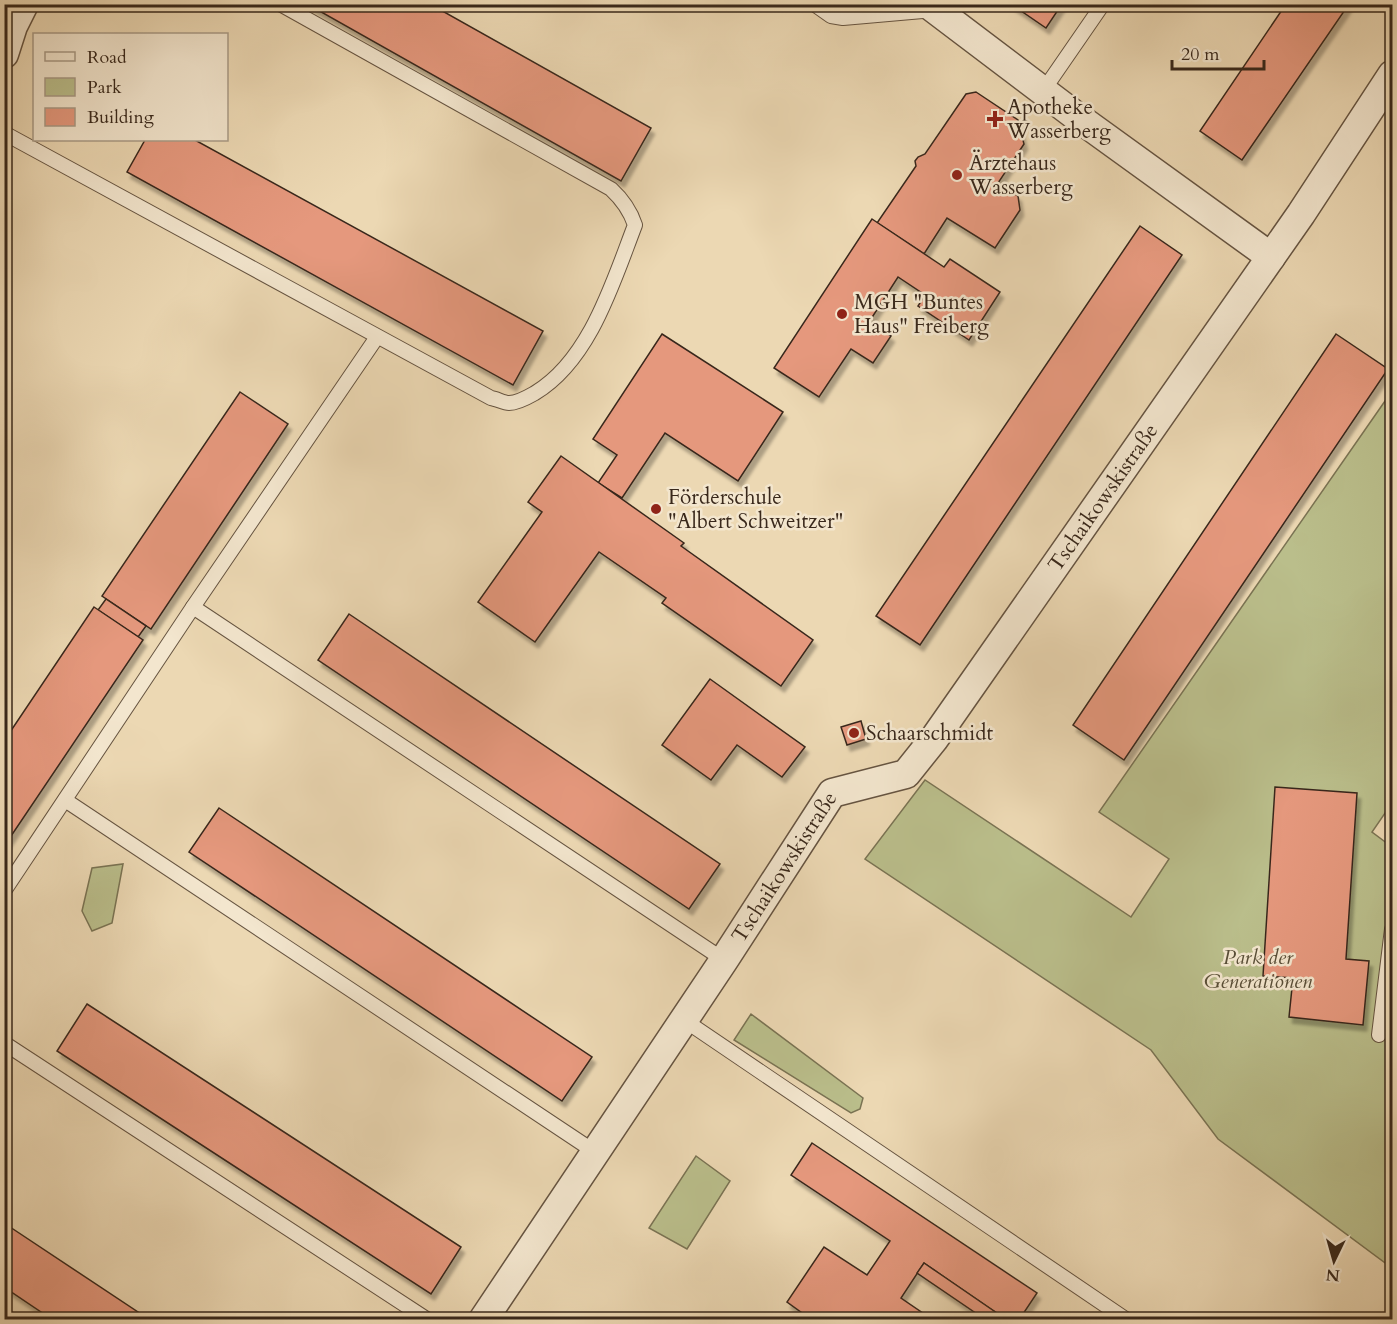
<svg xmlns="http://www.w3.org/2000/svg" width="1397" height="1324" viewBox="0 0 1397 1324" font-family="Cardo,serif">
<defs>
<filter id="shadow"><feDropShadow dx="3.5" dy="6" stdDeviation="1.5" flood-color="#0004"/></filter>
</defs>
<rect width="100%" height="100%" fill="#ecd8b3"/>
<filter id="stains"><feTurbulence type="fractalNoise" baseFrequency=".00333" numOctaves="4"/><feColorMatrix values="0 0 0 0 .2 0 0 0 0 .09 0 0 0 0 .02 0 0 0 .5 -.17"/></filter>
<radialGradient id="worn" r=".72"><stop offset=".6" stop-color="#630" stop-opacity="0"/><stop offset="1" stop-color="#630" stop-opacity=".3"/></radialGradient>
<g fill="#babe8b" stroke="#7a7353" stroke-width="1.5">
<polygon points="1392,391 1392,803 1372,832 1392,847 1392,1268 1218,1139 1151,1050 865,859 925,780 1131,917 1169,859 1099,812"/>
<polygon points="123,864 112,923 92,931 82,911 92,868"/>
<polygon points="751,1014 863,1098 860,1109 851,1113 734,1040"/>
<polygon points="696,1156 730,1181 687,1249 649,1228"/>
</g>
<g fill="#e5987d" stroke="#39281b" stroke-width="1.5" filter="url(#shadow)">
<polygon points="307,4 430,4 651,128 621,181"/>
<polygon points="1011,4 1062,4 1046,28"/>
<polygon points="1286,4 1349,4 1242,160 1200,131"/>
<polygon points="976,92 1018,120 1024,144 998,183 1018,196 1020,210 995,248 947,218 924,254 877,223 916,166 915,161 918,157 925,154 966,94"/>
<polygon points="145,140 195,140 543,331 513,385 127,172"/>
<polygon points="872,219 944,267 950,259 1000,292 969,340 918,306 925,295 898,277 869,322 891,336 873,363 851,349 819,397 774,368"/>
<polygon points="1140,226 1182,255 920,645 876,616"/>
<polygon points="662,334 783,412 738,481 665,433 622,498 598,483 617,455 593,439"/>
<polygon points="1336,334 1388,369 1124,760 1073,725"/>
<polygon points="240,392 288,424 151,629 102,596"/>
<polygon points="561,456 684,543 681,546 813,640 781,686 662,603 666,598 599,552 535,642 478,602 542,512 528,502"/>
<polygon points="106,599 146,626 138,637 98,610"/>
<polygon points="94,607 143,640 5,845 4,741"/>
<polygon points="349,614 720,864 689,909 318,660"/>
<polygon points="710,679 805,747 782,777 737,745 711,780 662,745"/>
<polygon points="861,721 866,739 847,745 841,727"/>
<polygon points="1275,787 1357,793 1346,959 1369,961 1363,1025 1289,1017 1293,978 1263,976"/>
<polygon points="219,808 592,1057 562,1101 189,852"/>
<polygon points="87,1004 461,1247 431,1294 57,1051"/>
<polygon points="812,1143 1037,1293 1019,1320 1007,1320 924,1263 901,1298 933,1320 812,1320 787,1302 824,1247 867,1275 890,1241 791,1175"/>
<polygon points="4,1223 150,1320 53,1320 4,1287"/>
<polygon points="924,1263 1007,1320 986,1320 917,1273"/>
</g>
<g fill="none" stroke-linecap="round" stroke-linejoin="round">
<defs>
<g id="service">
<polyline points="814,4 831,16 843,18 934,10"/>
<polyline points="1043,91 1103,4"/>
<path d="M4 133 491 398C497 399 504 403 509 403 518 403 528 397 535 393 590 360 613 282 635 225 630 210 623 200 611 189L280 4"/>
<polyline points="193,607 724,960"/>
<polyline points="65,800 595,1152"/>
<polyline points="4,891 193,607 377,337"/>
<polyline points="684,1020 1127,1320"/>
<polyline points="1379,1035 1392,929"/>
<polyline points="4,1043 428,1320"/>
<polyline points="4,1315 11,1320"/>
</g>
<g id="minor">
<polyline points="928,4 1076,116 1271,257"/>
<polyline points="4,54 13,26 24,4"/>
<path id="s1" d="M483 1320 724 960 832 793 906 774 934 739 1301 214 1392 75"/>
</g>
</defs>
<use href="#service" stroke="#665441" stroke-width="16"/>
<use href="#minor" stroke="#665441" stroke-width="31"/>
<use href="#service" stroke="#f3e6ce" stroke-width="14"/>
<use href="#minor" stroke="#f3e6ce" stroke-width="28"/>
</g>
<g fill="#8f2418" stroke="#f3e6ce" stroke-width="2">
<path d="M992 110h6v6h6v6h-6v6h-6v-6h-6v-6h6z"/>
<circle cx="957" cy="175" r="6"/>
<circle cx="842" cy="314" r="6"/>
<circle cx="656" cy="509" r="6"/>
<circle cx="854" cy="733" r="6"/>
</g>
<g text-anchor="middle" stroke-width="5" stroke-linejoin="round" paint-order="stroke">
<g font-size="21" fill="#39281b" stroke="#f3e6ce" text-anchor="start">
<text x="1007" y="114">Apotheke<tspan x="1007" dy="24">Wasserberg</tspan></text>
<text x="969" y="170">Ärztehaus<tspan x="969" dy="24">Wasserberg</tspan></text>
<text x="854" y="309">MGH "Buntes<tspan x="854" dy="24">Haus" Freiberg</tspan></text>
<text x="668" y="504">Förderschule<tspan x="668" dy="24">"Albert Schweitzer"</tspan></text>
<text x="866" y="740">Schaarschmidt</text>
</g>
<g font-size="21" fill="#39281b" stroke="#f3e6ce">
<text dy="7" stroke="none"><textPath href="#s1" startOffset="1048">Tschaikowskistraße</textPath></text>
<text dy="7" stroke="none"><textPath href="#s1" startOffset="544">Tschaikowskistraße</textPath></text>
</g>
<g font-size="21" font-style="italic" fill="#594e37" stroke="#f3e6ce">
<text x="1258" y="964">Park der<tspan x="1258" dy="24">Generationen</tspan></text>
</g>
</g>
<rect width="1397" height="1324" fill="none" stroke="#ecd8b3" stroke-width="24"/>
<rect x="6" y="6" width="1385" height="1312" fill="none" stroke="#39281b" stroke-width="3"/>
<rect x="12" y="12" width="1373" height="1300" fill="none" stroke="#39281b" stroke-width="1.5"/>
<rect x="33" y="33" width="195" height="108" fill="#f3e6ce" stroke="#a99a86" stroke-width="1.5"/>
<rect x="45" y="52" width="30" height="9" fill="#f3e6ce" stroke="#a99a86" stroke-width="1.5"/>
<text x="87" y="63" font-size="18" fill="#39281b">Road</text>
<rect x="45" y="78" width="30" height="18" fill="#babe8b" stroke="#a99a86" stroke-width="1.5"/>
<text x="87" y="93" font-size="18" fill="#39281b">Park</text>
<rect x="45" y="108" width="30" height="18" fill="#e5987d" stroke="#a99a86" stroke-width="1.5"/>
<text x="87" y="123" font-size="18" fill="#39281b">Building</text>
<g transform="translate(1334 1261) rotate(185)" stroke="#f3e6ce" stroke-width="4.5" paint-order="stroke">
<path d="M0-4.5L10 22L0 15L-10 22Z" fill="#39281b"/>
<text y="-9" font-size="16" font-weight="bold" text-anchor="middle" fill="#39281b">N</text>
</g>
<path d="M1172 60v9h92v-9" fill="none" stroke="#39281b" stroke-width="3"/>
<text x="1181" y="60" font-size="18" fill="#39281b" stroke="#f3e6ce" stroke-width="4.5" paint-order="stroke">20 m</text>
<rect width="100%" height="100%" filter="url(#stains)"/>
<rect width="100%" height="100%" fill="url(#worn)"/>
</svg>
